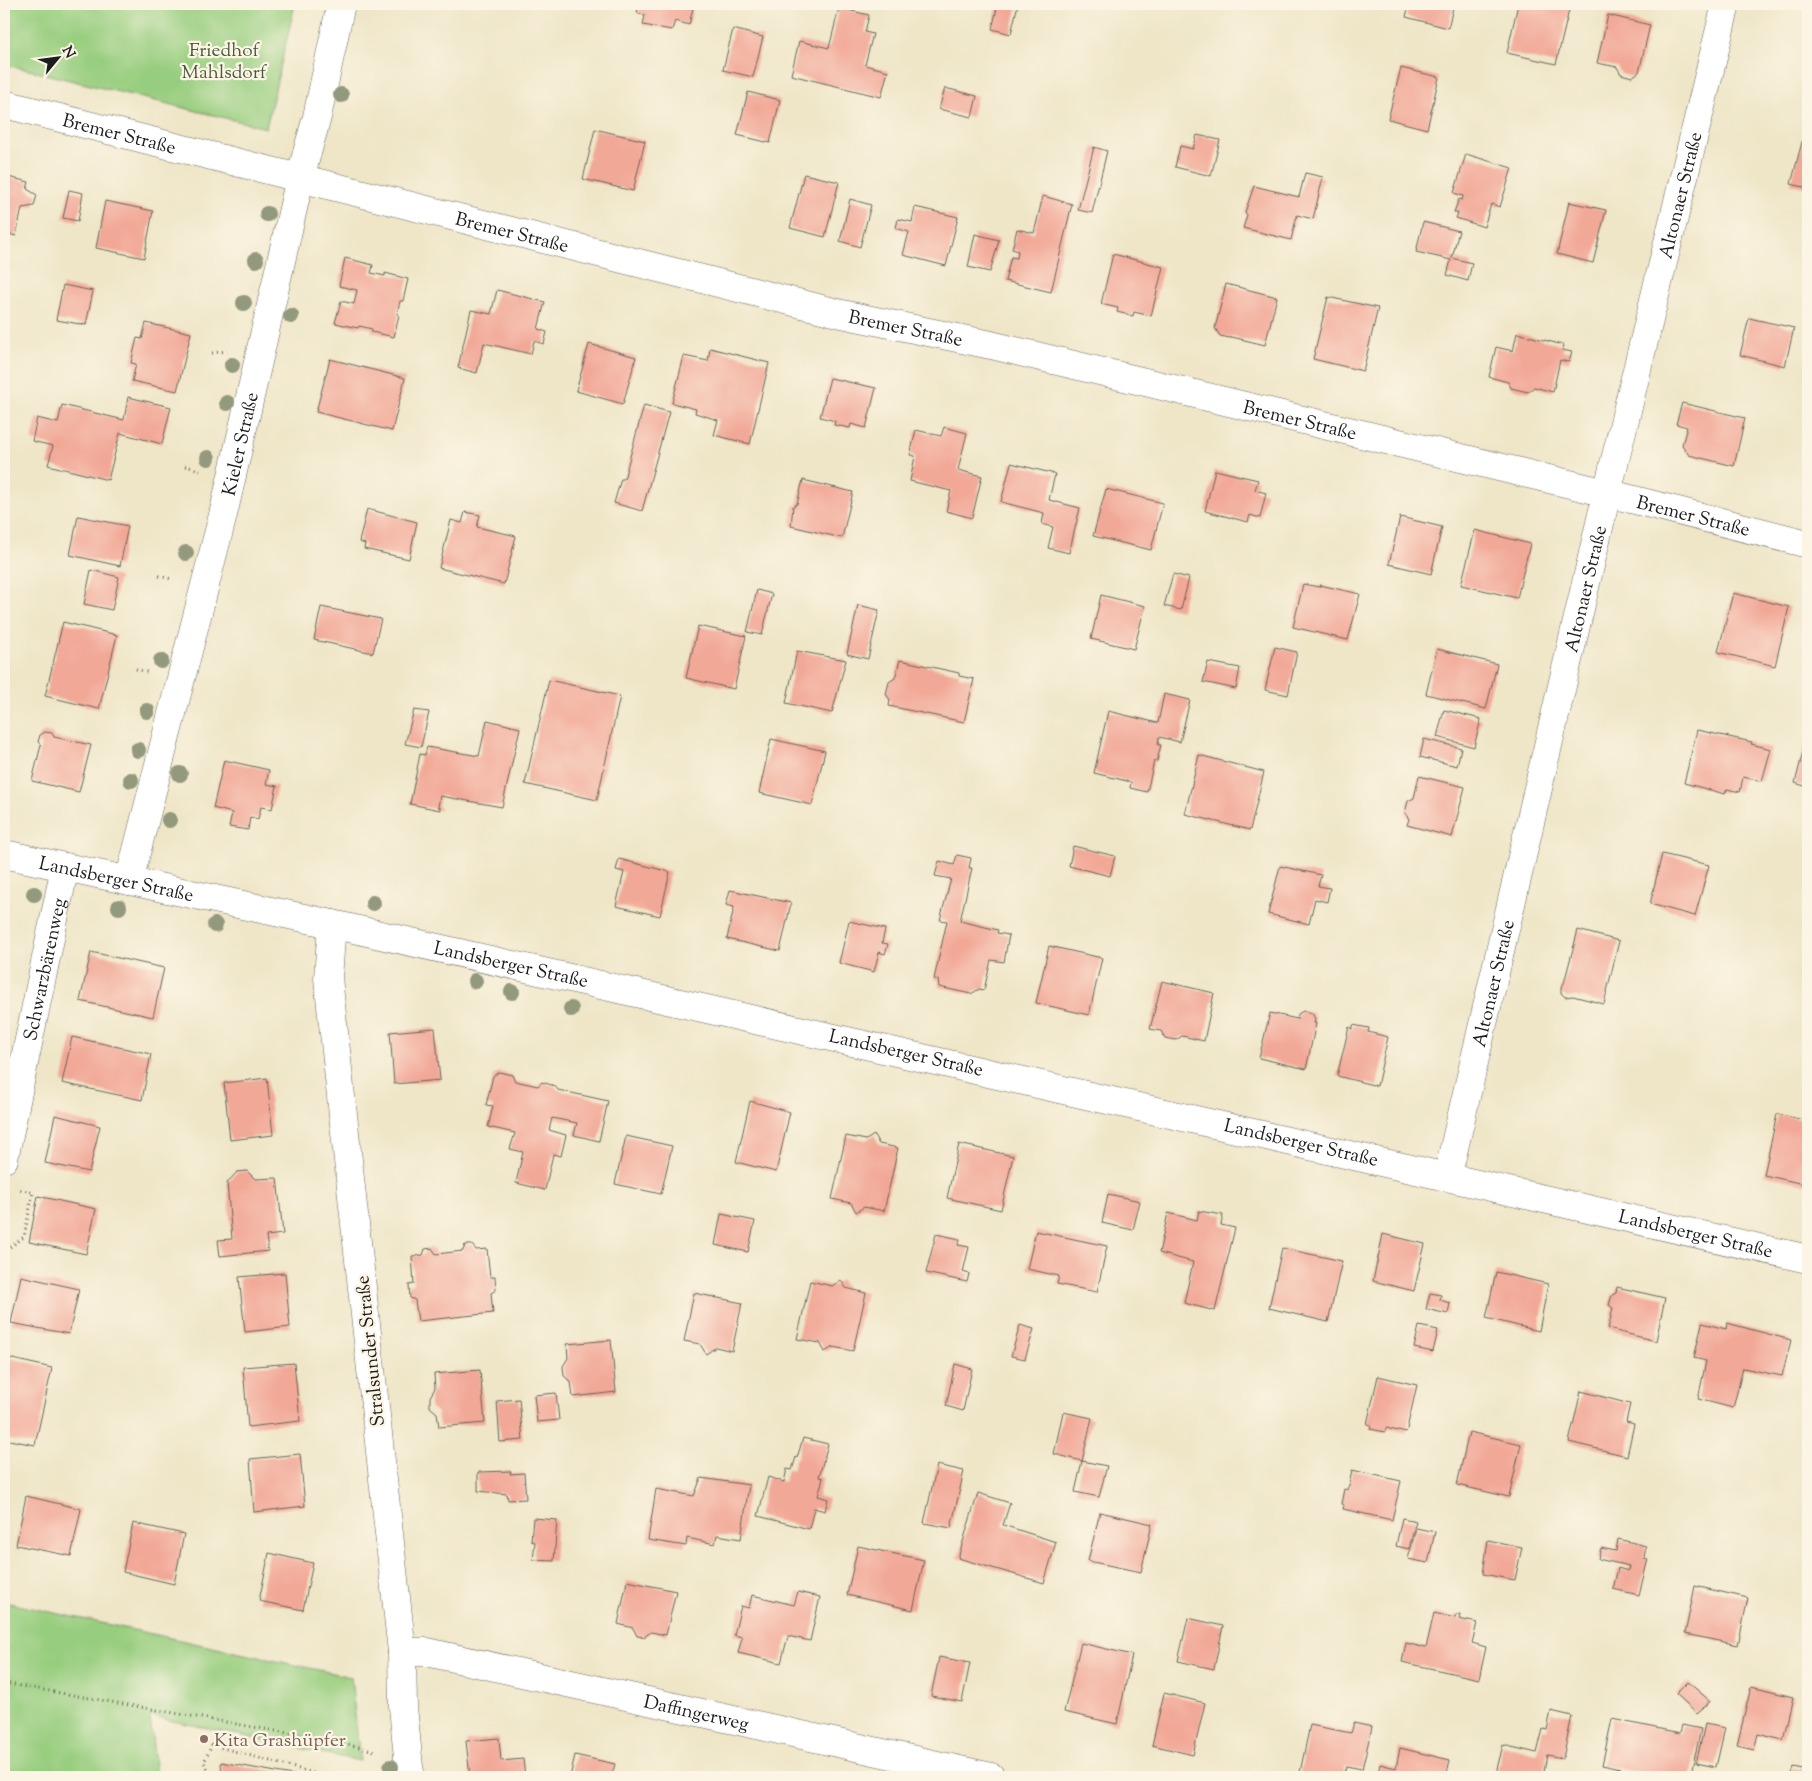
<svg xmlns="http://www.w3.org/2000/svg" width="1812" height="1781" viewBox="0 0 1812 1781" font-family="'Sorts Mill Goudy',serif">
<rect width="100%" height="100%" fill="#fcf5e5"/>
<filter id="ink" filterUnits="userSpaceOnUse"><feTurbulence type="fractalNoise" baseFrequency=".02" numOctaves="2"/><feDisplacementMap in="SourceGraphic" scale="10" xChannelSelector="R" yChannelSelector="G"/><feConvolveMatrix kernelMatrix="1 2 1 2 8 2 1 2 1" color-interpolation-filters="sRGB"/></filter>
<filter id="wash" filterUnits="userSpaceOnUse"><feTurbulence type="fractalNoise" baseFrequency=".0096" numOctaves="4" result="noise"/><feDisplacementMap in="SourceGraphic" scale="20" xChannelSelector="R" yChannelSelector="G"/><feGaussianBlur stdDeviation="1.12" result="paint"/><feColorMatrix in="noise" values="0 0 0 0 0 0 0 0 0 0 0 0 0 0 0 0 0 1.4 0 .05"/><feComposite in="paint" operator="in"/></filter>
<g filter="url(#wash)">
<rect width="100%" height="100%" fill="#efe6c8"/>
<g fill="#97cd7e" stroke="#5a744d">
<polygon points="4,4 295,4 266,128 4,64"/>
<polygon points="4,1602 351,1677 360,1761 150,1716 156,1777 4,1777"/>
</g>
<g id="blocks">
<g fill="#f2a897">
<polygon points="639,4 694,4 689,25 675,21 672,30 643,25 645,15 637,13"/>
<polygon points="998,4 1018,4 1011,34 992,29"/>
<polygon points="1409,4 1454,4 1448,28 1406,17"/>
<polygon points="1518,4 1561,4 1570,6 1556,64 1507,53"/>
<polygon points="839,8 869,15 865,32 873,34 865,65 888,71 881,97 791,75 799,41 829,48"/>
<polygon points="1608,15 1650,25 1639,72 1632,77 1621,74 1617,67 1597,63"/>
<polygon points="733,29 763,37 753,77 723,70"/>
<polygon points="1401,68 1439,77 1427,129 1388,119"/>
<polygon points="945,88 977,96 972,117 939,109"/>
<polygon points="748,92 780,100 770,143 737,135"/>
<polygon points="1808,119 1808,188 1791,184"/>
<polygon points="595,129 645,141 633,191 583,179"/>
<polygon points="1197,135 1220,140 1211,176 1175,167 1180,146 1193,149"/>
<polygon points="1094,147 1107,151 1092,213 1078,210"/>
<polygon points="1466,154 1512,168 1500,207 1491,204 1484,227 1456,218 1458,213 1454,212 1459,199 1462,200 1463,196 1454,193"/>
<polygon points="1305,173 1323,177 1313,219 1297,215 1291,240 1243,228 1247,215 1245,212 1254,186 1299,197"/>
<polygon points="804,174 839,182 825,237 790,228"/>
<polygon points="4,176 29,182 27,189 37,195 34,206 22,208 16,236 4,233"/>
<polygon points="69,190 83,193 78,221 63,218"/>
<polygon points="1043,196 1072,204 1051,292 1005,281 1011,257 1017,258 1018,251 1012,249 1017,229 1034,233"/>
<polygon points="850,199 871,205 860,247 840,241"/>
<polygon points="105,201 153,211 144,258 96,248"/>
<polygon points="1569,202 1606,210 1593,263 1557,254"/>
<polygon points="915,207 958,217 946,266 903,255 909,232 896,228 898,219 912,222"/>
<polygon points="1423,222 1459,231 1452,258 1472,263 1468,281 1447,275 1451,260 1416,252"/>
<polygon points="975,234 999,240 990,272 968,267"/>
<polygon points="1113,254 1163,267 1151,316 1134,312 1133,316 1117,312 1118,308 1101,304"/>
<polygon points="345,258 373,265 371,273 385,276 385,273 408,279 403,301 400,301 397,314 399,315 394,337 372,332 372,329 359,326 358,328 335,323 341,301 354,304 357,290 339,286"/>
<polygon points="1226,284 1277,297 1265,345 1232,337 1230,338 1220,336 1215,328"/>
<polygon points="63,285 93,291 86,325 56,320"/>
<polygon points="497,290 545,302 538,329 547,332 544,344 534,341 531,354 484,343 477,373 458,368 471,310 491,314"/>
<polygon points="1328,297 1378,308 1363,371 1313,359"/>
<polygon points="1749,318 1794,328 1785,366 1740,355"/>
<polygon points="146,323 191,333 177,391 132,381 136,364 131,363 137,338 142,339"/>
<polygon points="1517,333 1563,345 1562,350 1572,352 1569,362 1560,360 1553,392 1534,387 1528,392 1511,388 1508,382 1489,377 1496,347 1513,351"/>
<polygon points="589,344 636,357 623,404 576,391"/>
<polygon points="710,348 769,363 750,444 714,435 718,420 695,413 696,409 672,403 684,356 708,361"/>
<polygon points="330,359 405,378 392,431 316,412"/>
<polygon points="830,378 876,388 866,428 851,424 850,428 834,425 835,421 820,417"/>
<polygon points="128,397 171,407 162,444 120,433 108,480 48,465 53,446 32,441 37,418 58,423 62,405 124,420"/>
<polygon points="1682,403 1745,418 1734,466 1689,455 1682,445 1687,427 1676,424"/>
<polygon points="644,405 669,412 642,511 614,503 621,479 624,479"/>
<polygon points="944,427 967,433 958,470 982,476 972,518 946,511 951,491 910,481 915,456 910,455 916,430 941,436"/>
<polygon points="1011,463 1055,474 1049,500 1080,508 1069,553 1048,548 1053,527 1042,524 1044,513 1001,502"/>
<polygon points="1215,470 1258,480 1255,490 1266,493 1260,518 1250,515 1248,522 1205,511"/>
<polygon points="803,480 853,492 842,538 791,526 793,506 797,504"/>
<polygon points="1106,489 1163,503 1151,550 1093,536"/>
<polygon points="367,509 417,522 409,559 364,549 365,544 359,542"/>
<polygon points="465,512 480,515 477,527 516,536 504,584 439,568 451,520 462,523"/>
<polygon points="78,516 128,526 120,566 70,555"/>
<polygon points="1400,517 1442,527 1431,574 1389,564"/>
<polygon points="1475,530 1530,544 1517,598 1461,585"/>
<polygon points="91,570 119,577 112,610 84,604"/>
<polygon points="1173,574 1189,578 1181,610 1164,606"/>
<polygon points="1303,584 1319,587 1320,585 1360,594 1348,640 1293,627"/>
<polygon points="757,590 772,594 762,635 747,632"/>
<polygon points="1733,593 1789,607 1775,666 1718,652"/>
<polygon points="1101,595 1145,606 1134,649 1091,639"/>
<polygon points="858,605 879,610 868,659 847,654"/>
<polygon points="321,607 381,619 373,653 314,640"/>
<polygon points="63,622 117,635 99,709 45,696"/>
<polygon points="698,626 746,636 734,689 686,678"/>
<polygon points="1275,647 1297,652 1288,695 1265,690"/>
<polygon points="1437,649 1497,664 1486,709 1426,694"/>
<polygon points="797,651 846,660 832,713 786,703"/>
<polygon points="900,660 959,673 959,676 974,679 964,722 889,706 890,700 886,694 889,682 895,678"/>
<polygon points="1208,662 1240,668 1236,689 1203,682"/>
<polygon points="549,680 620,696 597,800 525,784"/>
<polygon points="1164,694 1190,700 1180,742 1159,737 1158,745 1161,745 1157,761 1154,761 1147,792 1130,788 1131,782 1094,773 1108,711 1158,723"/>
<polygon points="414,710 429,712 421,747 405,744"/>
<polygon points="1444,710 1481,719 1474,747 1437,737"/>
<polygon points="487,720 520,728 502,807 440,796 438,807 440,807 440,810 410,804 420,754 425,755 427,747 479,756"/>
<polygon points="1697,730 1752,742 1751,744 1771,749 1762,781 1743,777 1740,792 1727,789 1725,794 1684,783"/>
<polygon points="45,732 52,733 54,737 91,745 79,792 32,781 41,745 38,742 40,735"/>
<polygon points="1808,732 1808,787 1795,783"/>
<polygon points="771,739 825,751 812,805 759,793"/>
<polygon points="1424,739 1461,748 1457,766 1420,757"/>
<polygon points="1199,755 1264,772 1250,830 1185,814"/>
<polygon points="224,760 269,770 266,784 277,786 272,809 261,807 258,819 250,817 248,830 229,827 232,813 213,808"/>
<polygon points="1419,776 1465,787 1452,837 1407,825 1409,819 1405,813 1408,801 1414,798"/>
<polygon points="1073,846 1115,856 1110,876 1069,866"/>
<polygon points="1662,854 1709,865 1695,916 1650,904"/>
<polygon points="957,855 971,858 969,868 972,868 960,921 998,930 997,933 1009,935 1004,962 991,960 984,990 979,989 971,994 939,987 938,980 934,979 947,921 940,920 951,879 935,876 939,861 954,865"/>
<polygon points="619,859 670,872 660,916 616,906 624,872 616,870"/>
<polygon points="1280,866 1321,875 1318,886 1330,888 1327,902 1315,899 1309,924 1268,914"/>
<polygon points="730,890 791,903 780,951 727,939 734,907 726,905"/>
<polygon points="849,921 885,929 882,943 888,944 885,954 879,952 874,972 839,963"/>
<polygon points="1578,930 1619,941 1604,1004 1573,996 1565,997 1561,993 1561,988 1564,983"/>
<polygon points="1049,946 1102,958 1089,1015 1036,1003"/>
<polygon points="91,952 164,968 153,1017 80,1001"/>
<polygon points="1162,981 1214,993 1204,1041 1182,1036 1176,1040 1165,1038 1161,1031 1150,1029"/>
<polygon points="1303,1011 1312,1013 1315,1019 1314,1023 1316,1023 1306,1069 1259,1058 1270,1013 1297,1019 1298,1014"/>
<polygon points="1353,1025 1369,1028 1368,1032 1388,1037 1377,1086 1337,1076 1349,1027 1353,1029"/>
<polygon points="435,1028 440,1080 394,1084 390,1032"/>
<polygon points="72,1037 151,1054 142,1100 62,1083"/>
<polygon points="499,1072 512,1075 515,1081 538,1086 542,1082 555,1086 558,1090 608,1101 599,1141 574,1135 577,1123 552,1118 549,1130 566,1135 561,1156 553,1154 545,1190 516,1183 523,1152 510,1149 515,1133 488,1127 493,1106 486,1105 493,1076"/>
<polygon points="267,1078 273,1135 230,1140 224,1083"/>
<polygon points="750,1101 790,1112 776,1172 736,1162"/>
<polygon points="1777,1114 1808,1121 1808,1185 1764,1175"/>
<polygon points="55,1115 100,1126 89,1172 45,1163"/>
<polygon points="874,1135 879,1144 898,1148 884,1211 864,1207 856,1212 851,1203 832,1199 846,1136 866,1140"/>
<polygon points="626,1136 672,1146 661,1194 615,1184"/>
<polygon points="959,1144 1013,1156 1001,1210 947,1198"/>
<polygon points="247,1171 255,1179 277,1178 283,1234 266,1236 268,1251 220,1256 218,1240 232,1239 227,1183 237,1172"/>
<polygon points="1108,1194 1140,1201 1133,1230 1102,1223"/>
<polygon points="38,1196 96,1209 86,1254 29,1242"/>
<polygon points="1199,1211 1223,1215 1221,1225 1235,1228 1215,1311 1184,1303 1193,1262 1159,1253 1168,1213 1197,1220"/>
<polygon points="721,1214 755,1221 748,1252 715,1245"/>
<polygon points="1036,1231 1107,1246 1097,1292 1057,1284 1059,1276 1027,1269"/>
<polygon points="936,1234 960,1239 958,1245 969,1247 963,1272 969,1274 967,1282 926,1273"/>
<polygon points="1383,1234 1425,1244 1414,1291 1373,1281"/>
<polygon points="465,1245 472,1245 476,1250 487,1249 490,1277 495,1277 496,1290 491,1293 493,1313 418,1321 415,1300 410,1298 409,1285 414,1284 412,1256 423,1255 425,1249 432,1248 436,1254 463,1251"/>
<polygon points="1282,1248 1342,1261 1328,1322 1269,1308"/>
<polygon points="1496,1272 1548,1284 1539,1331 1486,1318"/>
<polygon points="285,1273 290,1327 245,1332 239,1277"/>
<polygon points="21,1276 79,1289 69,1334 11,1323"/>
<polygon points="841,1280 846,1288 866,1293 853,1351 833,1347 825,1352 820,1343 797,1339 810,1281 832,1286"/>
<polygon points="1617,1287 1665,1298 1656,1341 1608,1329 1613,1308 1609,1305 1612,1295 1616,1293"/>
<polygon points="694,1293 742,1303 732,1351 716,1347 706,1354 700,1344 684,1341"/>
<polygon points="1430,1293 1441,1295 1440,1300 1450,1303 1448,1314 1426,1309"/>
<polygon points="1702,1323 1726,1329 1727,1323 1791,1340 1782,1376 1743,1368 1733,1408 1698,1399 1706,1361 1694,1358"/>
<polygon points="1020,1325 1034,1329 1025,1359 1011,1356"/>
<polygon points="1419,1326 1438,1330 1433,1352 1414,1348"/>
<polygon points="611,1340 616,1392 573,1397 571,1382 564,1376 563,1366 568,1358 567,1344"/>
<polygon points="4,1357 52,1368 35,1445 4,1439"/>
<polygon points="294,1363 300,1421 248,1427 243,1367"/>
<polygon points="955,1364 972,1369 963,1411 946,1406"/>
<polygon points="480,1370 485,1423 439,1427 437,1413 430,1407 430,1397 435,1388 434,1374"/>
<polygon points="1378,1376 1417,1385 1406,1433 1386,1428 1385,1432 1370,1429 1371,1425 1367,1424"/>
<polygon points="1581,1391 1630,1404 1626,1422 1634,1424 1627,1456 1569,1442"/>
<polygon points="556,1393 559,1420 537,1422 534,1395"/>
<polygon points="519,1399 523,1440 500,1442 497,1401"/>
<polygon points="1063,1412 1092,1418 1082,1461 1054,1454"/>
<polygon points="1469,1432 1521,1444 1509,1497 1457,1485"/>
<polygon points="803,1438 828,1444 819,1477 823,1478 818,1496 828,1499 825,1511 814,1508 809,1529 758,1516 768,1477 784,1482 787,1469 792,1470 796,1457 797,1458"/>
<polygon points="300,1454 305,1506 254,1512 250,1459"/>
<polygon points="1082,1461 1107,1466 1099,1497 1075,1492"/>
<polygon points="937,1465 964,1471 951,1528 924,1523"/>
<polygon points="1352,1470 1401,1481 1392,1520 1343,1509 1344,1505 1341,1504 1344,1489 1348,1490"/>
<polygon points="511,1471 510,1474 524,1473 526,1499 508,1500 507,1494 478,1491 478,1472"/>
<polygon points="701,1478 749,1485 741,1539 717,1535 715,1544 687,1538 686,1546 648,1540 656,1489 694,1496"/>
<polygon points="978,1493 1010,1503 1003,1525 1056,1542 1044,1583 958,1558"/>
<polygon points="26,1496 81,1509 71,1556 16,1545"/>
<polygon points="1100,1512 1152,1524 1141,1572 1088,1561"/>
<polygon points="533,1518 557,1520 554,1561 533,1560 535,1542 531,1541"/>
<polygon points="1402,1518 1416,1521 1409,1549 1396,1546"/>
<polygon points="133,1523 184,1534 174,1584 123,1572"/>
<polygon points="1416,1528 1435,1532 1428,1563 1408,1559"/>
<polygon points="1618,1539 1646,1546 1644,1558 1648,1559 1639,1595 1613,1589 1618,1568 1628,1571 1629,1566 1598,1559 1601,1548 1616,1551"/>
<polygon points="1488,1540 1522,1547 1515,1580 1483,1574"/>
<polygon points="858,1546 924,1560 913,1610 847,1595"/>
<polygon points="269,1553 313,1563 303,1610 259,1601"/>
<polygon points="627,1581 676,1591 666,1635 651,1632 644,1637 637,1636 633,1628 618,1624"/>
<polygon points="1695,1586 1748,1598 1738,1645 1685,1634"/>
<polygon points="798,1592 820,1597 810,1641 788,1636 781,1663 738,1653 742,1637 734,1635 741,1606 749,1608 752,1595 794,1605"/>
<polygon points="1434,1613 1455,1618 1456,1615 1460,1615 1459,1619 1477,1623 1472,1643 1486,1647 1479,1679 1402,1662 1406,1643 1426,1648"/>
<polygon points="1188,1618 1223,1626 1214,1669 1178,1661"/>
<polygon points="1081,1643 1132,1655 1117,1724 1064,1712"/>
<polygon points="939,1657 970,1663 962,1702 931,1696"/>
<polygon points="1688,1682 1710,1701 1709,1703 1697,1713 1676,1694"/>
<polygon points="1751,1687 1793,1697 1783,1740 1758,1734 1754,1750 1737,1746"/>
<polygon points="1164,1693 1205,1703 1193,1755 1152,1745"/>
<polygon points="1551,1711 1572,1716 1563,1758 1547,1755 1544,1771 1547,1772 1546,1777 1495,1777 1503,1745 1537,1753 1543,1729 1547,1730"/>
<polygon points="1612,1719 1680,1733 1682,1725 1701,1729 1690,1777 1659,1777 1602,1765"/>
<polygon points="1354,1723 1372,1727 1362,1769 1346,1766 1343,1777 1299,1777 1310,1725 1351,1733"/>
<polygon points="1705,1724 1725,1728 1716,1767 1696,1763"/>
<polygon points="499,1738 501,1761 523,1759 525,1777 470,1777 466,1741"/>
<polygon points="1400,1748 1450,1760 1446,1777 1377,1777 1380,1764 1396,1768"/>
<polygon points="575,1755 615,1764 612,1775 617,1777 570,1777"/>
<polygon points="221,1762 298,1776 297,1777 222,1777"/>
<polygon points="1793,1768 1808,1771 1808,1777 1790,1777"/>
</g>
</g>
</g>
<g filter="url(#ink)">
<use href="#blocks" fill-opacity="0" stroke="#666358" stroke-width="1"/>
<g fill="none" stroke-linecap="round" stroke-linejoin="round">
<defs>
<g id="minor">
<path id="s1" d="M4 104 842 314 991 345 1607 493 1808 544"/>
<path id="s2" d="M129 881 223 515 300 178 317 117 341 4"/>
<path id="s3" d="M4 1159 65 867"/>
<path id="s4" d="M1448 1174 1607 493 1726 4"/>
<path id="s5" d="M402 1652H427L991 1777"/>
<path id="s6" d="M410 1777 403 1707 402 1652 328 978 332 924C825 1032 1317 1144 1808 1259"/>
</g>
<g id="tertiary">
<path id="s7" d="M4 854 332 924"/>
</g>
</defs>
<use href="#minor" stroke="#666358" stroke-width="29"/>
<use href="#tertiary" stroke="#666358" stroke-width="29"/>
<g stroke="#666358" stroke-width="3" stroke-dasharray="1 4" stroke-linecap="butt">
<polyline points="212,353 227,351"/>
<polyline points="185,466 200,470"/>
<polyline points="159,576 172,579"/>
<polyline points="136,669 150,673"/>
<polyline points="6,1250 24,1237 33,1192 17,1189"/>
<polyline points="4,1297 7,1298"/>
<polyline points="4,1683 344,1743 375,1751"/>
<polyline points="212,1777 204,1762 212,1745 317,1774 319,1777"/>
</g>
<use href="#minor" stroke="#fff" stroke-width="28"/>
<use href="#tertiary" stroke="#fff" stroke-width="28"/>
</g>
<g fill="#93997c">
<circle cx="341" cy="95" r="8"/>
<circle cx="267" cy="214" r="8"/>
<circle cx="256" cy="260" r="8"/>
<circle cx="244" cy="303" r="8"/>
<circle cx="291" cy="316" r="8"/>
<circle cx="232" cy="365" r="8"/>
<circle cx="227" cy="403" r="8"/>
<circle cx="208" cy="458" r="8"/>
<circle cx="186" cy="553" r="8"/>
<circle cx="161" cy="661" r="8"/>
<circle cx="147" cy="711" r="8"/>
<circle cx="138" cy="750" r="8"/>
<circle cx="180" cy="774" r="8"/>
<circle cx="131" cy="780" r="8"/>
<circle cx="169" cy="820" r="8"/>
<circle cx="34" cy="894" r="8"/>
<circle cx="373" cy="903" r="8"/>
<circle cx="119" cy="907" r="8"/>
<circle cx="215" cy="925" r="8"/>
<circle cx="475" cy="981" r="8"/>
<circle cx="512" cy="992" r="8"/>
<circle cx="571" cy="1009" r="8"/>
<circle cx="391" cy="1767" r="8"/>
</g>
</g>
<circle fill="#8d6e63" stroke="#fcf5e5" stroke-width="2" cx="204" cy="1739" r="5"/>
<g text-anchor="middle" stroke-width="4.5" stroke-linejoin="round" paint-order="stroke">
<g font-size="19" fill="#475a3e" stroke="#fcf5e5">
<text x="224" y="56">Friedhof<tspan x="224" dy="22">Mahlsdorf</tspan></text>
</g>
<g font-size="19" fill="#1c1c1c" stroke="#fcf5e5">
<text dy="7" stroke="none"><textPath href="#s1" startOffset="119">Bremer Straße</textPath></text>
<text dy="7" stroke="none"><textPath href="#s4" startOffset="1006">Altonaer Straße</textPath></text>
<text dy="7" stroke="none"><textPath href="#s1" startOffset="524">Bremer Straße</textPath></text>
<text dy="7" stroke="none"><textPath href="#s1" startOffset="929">Bremer Straße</textPath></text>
<text dy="7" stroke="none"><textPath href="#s1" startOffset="1334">Bremer Straße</textPath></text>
<text dy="7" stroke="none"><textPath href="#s2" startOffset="451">Kieler Straße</textPath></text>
<text dy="7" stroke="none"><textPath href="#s1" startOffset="1739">Bremer Straße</textPath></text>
<text dy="7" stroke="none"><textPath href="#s4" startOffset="601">Altonaer Straße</textPath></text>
<text dy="7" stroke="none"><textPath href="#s7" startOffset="115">Landsberger Straße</textPath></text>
<text dy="7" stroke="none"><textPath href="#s6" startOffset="1041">Landsberger Straße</textPath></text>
<text dy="7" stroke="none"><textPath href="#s3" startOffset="194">Schwarzbärenweg</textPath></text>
<text dy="7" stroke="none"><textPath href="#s4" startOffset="196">Altonaer Straße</textPath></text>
<text dy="7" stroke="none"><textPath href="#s6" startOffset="1446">Landsberger Straße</textPath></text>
<text dy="7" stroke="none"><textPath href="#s6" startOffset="1851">Landsberger Straße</textPath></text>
<text dy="7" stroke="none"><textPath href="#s6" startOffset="2256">Landsberger Straße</textPath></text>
<text transform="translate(369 1351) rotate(-96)" y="7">Stralsunder Straße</text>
<text dy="7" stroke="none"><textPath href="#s5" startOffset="301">Daffingerweg</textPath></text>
</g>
<g font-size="19" fill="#785e54" stroke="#fcf5e5" text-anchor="start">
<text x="214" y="1746">Kita Grashüpfer</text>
</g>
</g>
<rect width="1812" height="1781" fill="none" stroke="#fcf5e5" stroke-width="20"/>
<g transform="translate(58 58) rotate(61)" stroke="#fcf5e5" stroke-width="4" paint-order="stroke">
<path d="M0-4L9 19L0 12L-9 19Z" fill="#1c1c1c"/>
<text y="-8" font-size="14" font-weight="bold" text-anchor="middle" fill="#1c1c1c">N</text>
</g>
</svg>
